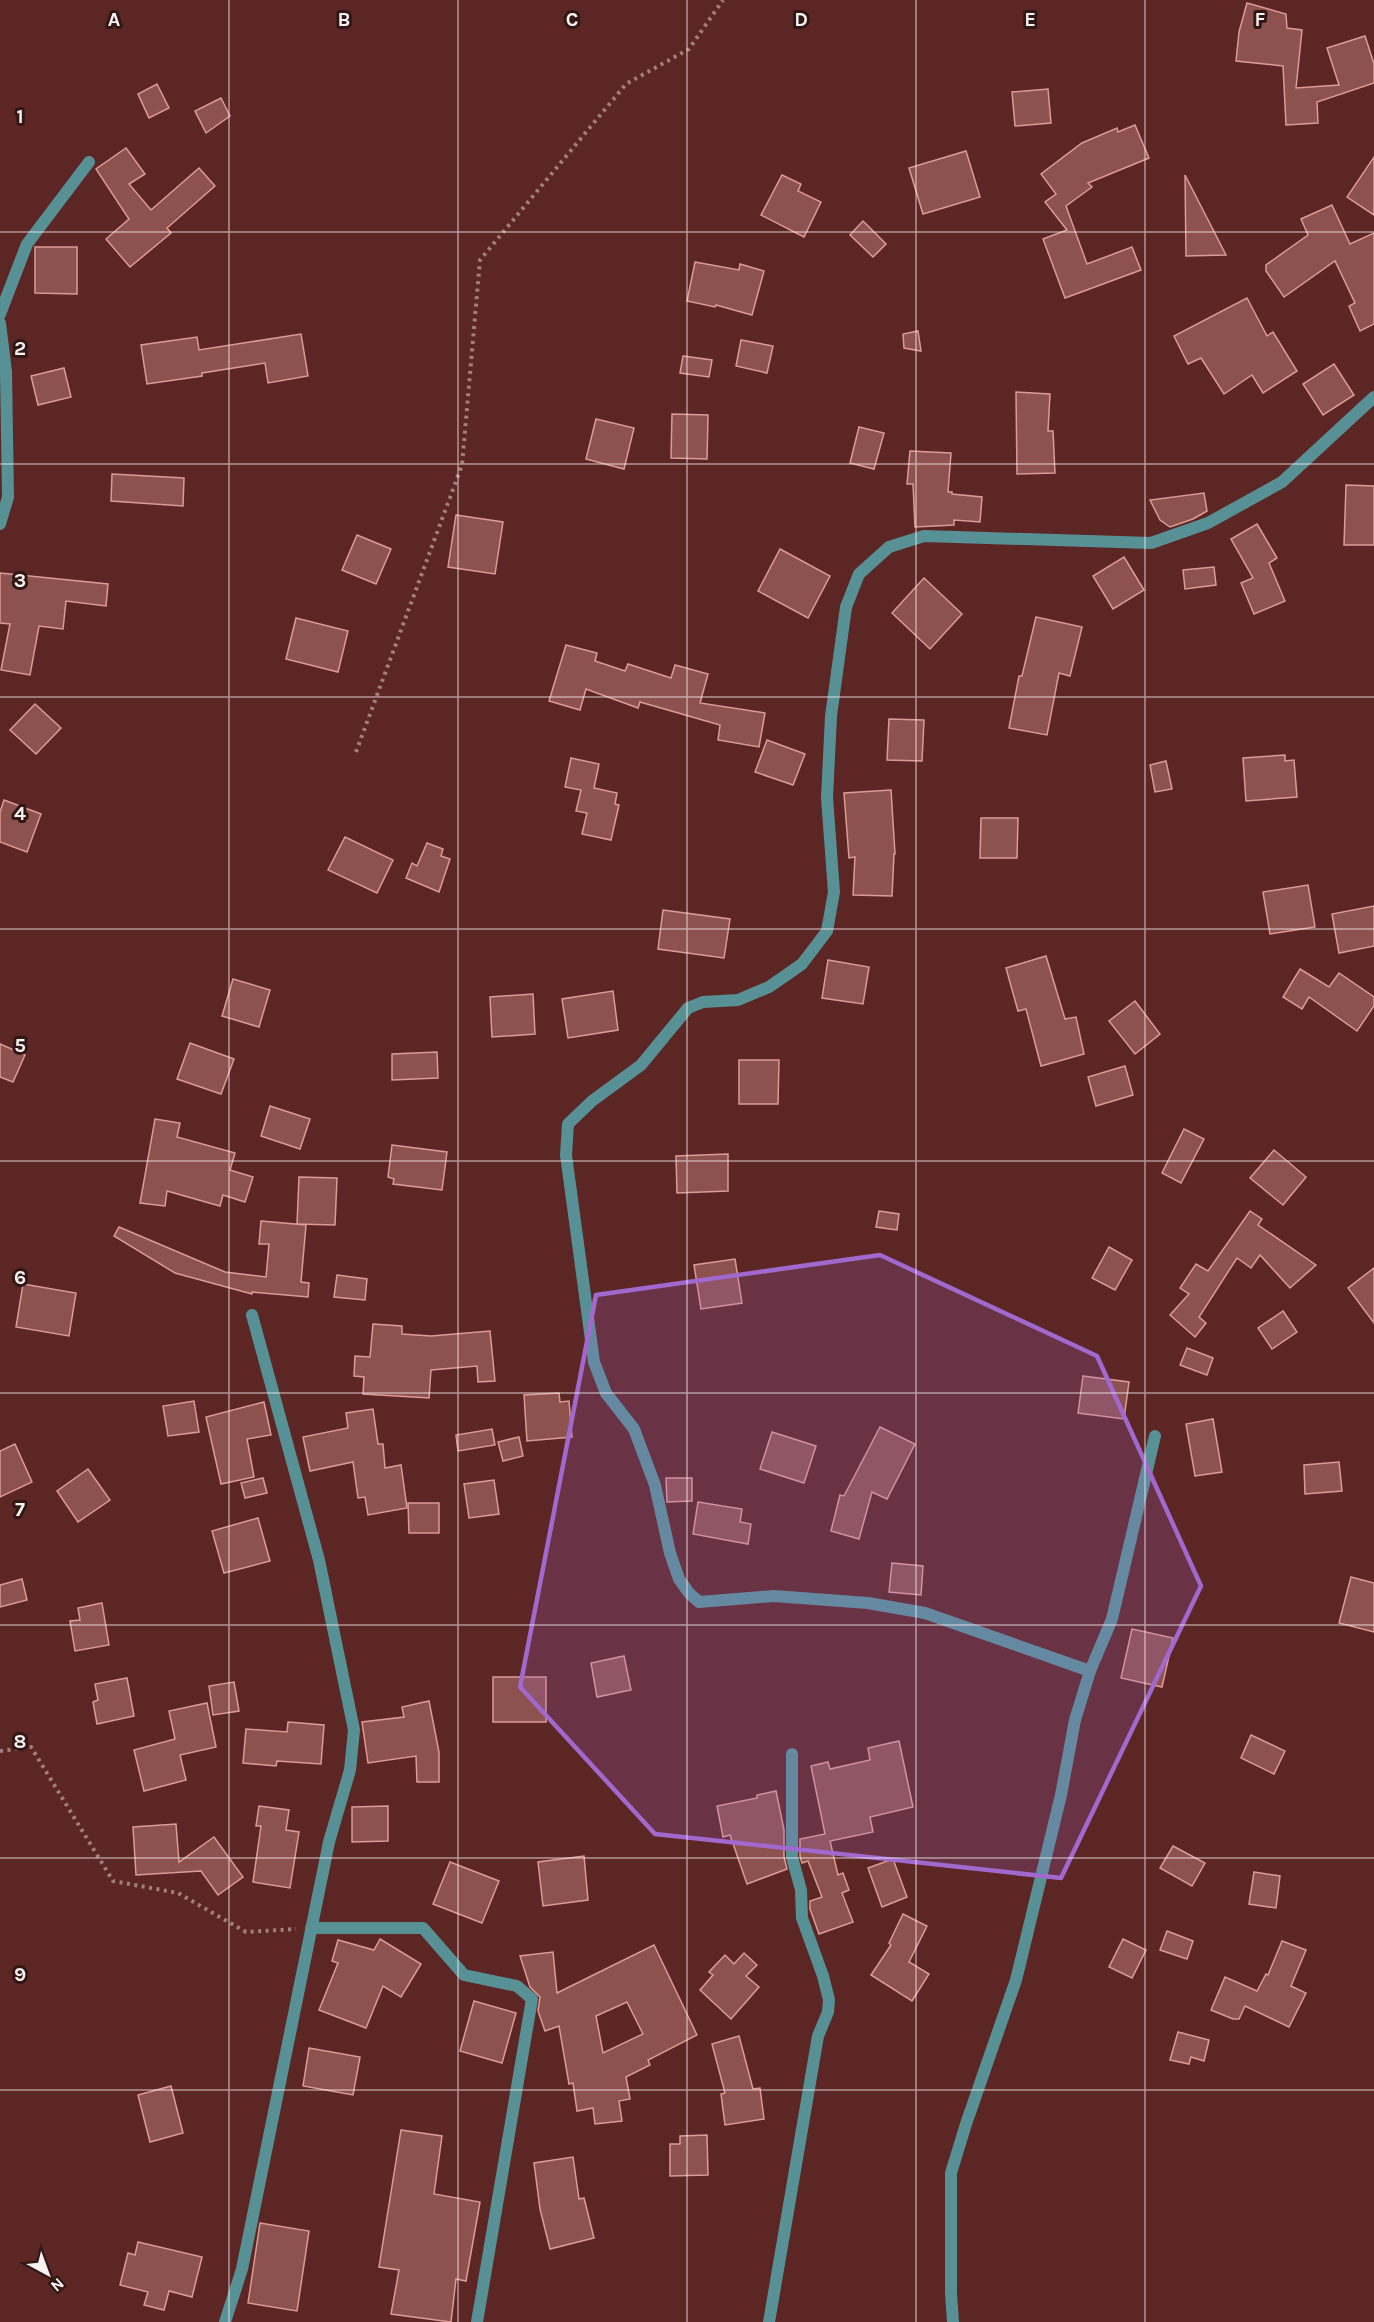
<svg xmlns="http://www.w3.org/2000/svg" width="1374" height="2322" viewBox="0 0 1374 2322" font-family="Karla,sans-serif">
<rect width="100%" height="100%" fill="#5c2624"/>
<g fill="#8d514e" stroke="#dd9b96" stroke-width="1.5" fill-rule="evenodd">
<polygon points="1247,3 1286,14 1287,28 1302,30 1296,88 1339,85 1327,48 1365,36 1374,64 1374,83 1317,102 1318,123 1286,125 1283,66 1236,61 1239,32"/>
<polygon points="157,84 169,108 149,118 138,94"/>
<polygon points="1048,89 1051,123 1015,126 1012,92"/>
<polygon points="221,98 230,116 206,133 195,111"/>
<polygon points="1135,125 1149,158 1088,183 1092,187 1066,206 1087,264 1132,247 1141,270 1065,298 1043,239 1067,230 1045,202 1056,194 1041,174 1082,143 1117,128 1118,132"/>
<polygon points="126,148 145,174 129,184 151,210 199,168 215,186 167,228 171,233 130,267 106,239 129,219 96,169"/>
<polygon points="966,151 980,197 923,214 909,168"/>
<polygon points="1374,157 1374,215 1347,197"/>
<polygon points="782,175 801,184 798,191 821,202 804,237 761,215"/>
<polygon points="1185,175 1226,255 1186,256"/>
<polygon points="1332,205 1350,244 1374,233 1374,324 1360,331 1349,306 1355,303 1335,261 1284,297 1266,271 1266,265 1308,235 1301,219"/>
<polygon points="863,221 886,244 873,257 850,235"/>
<polygon points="35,247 77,247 77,294 35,293"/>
<polygon points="695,262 739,270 740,264 764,271 752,315 716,305 715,307 687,301"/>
<polygon points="1247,298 1267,336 1273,332 1297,371 1263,393 1252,375 1224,394 1201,358 1188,364 1174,336"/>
<polygon points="918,331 921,351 904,348 903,334"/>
<polygon points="301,334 308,376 268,383 265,363 202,373 202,376 147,384 141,345 197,337 199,350"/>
<polygon points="741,340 773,346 767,373 736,366"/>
<polygon points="683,356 712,360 709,377 680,373"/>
<polygon points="1334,364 1354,395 1323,415 1303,384"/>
<polygon points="64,368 71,397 38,405 31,376"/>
<polygon points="1016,392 1050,394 1048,431 1053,431 1055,473 1017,474"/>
<polygon points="672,414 708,415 707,459 671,458"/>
<polygon points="596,419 634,428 624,469 586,459"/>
<polygon points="859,427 884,433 874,469 850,463"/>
<polygon points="910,451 951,453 948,492 952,492 952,494 982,497 980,522 954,520 954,525 915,527 913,484 907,484"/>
<polygon points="112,474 184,478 183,506 111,501"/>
<polygon points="1346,485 1374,486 1374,545 1344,545"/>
<polygon points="1204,493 1207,511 1193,519 1170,527 1160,520 1150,500"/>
<polygon points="456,515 503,522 495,574 448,567"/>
<polygon points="1257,524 1277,558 1269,563 1285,601 1254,614 1241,583 1253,578 1231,539"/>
<polygon points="357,535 391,549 376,584 342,570"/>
<polygon points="780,549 830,576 808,618 758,591"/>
<polygon points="1124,557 1144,590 1113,609 1093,576"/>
<polygon points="1214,567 1216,585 1185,589 1183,570"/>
<polygon points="0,573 108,584 106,606 66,601 63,629 39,626 30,675 1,670 10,624 0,623"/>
<polygon points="924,578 962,614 930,649 892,613"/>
<polygon points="1036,617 1082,627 1070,676 1059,673 1047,735 1009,728 1019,676 1022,676"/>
<polygon points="296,618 348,631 338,672 286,659"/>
<polygon points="566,645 597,653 595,661 625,671 628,664 671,678 675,665 708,674 700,703 765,713 759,747 718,740 720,725 640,702 638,708 586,689 580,710 549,701"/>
<polygon points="35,704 61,728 36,754 10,730"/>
<polygon points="889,719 924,720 922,761 887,760"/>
<polygon points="767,740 805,754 793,785 755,772"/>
<polygon points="1285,755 1285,761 1294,760 1297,797 1246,801 1243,758"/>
<polygon points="571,758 599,764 594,788 617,793 615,804 619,805 611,840 582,834 587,813 576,811 581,790 565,787"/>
<polygon points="1166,761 1172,789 1155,792 1150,765"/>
<polygon points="891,790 895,854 894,854 892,896 853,895 855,857 849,858 844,793"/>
<polygon points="4,800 41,814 27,852 0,842 0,812"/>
<polygon points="981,818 1018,818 1017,858 980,858"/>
<polygon points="345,837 393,860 377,893 328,870"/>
<polygon points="427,843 443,849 441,856 450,859 439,892 406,878 412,863 417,866"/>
<polygon points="1308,885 1315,927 1270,934 1263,892"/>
<polygon points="1374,906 1374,946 1339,953 1332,914"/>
<polygon points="663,910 730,919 724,958 658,949"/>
<polygon points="1046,956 1065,1019 1076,1017 1084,1054 1041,1066 1026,1009 1018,1011 1006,968"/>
<polygon points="828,960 869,967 863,1004 822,998"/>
<polygon points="1300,969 1329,987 1339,973 1374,997 1374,1006 1357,1031 1309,997 1302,1009 1283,997"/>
<polygon points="233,979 270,990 259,1027 222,1016"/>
<polygon points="613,991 618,1030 568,1038 562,999"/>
<polygon points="533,994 535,1034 492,1037 490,997"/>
<polygon points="1135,1001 1160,1034 1135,1054 1109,1021"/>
<polygon points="190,1043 234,1059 221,1094 177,1079"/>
<polygon points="0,1044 25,1055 13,1082 0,1077"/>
<polygon points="437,1052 438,1078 392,1080 392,1054"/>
<polygon points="739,1060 779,1060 778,1104 739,1104"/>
<polygon points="1125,1066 1133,1095 1096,1106 1088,1077"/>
<polygon points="270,1106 310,1119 300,1149 261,1136"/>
<polygon points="155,1119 180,1123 177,1137 235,1153 230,1170 253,1177 245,1202 223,1195 220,1206 167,1191 165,1206 140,1203"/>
<polygon points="1184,1129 1204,1139 1181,1183 1162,1173"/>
<polygon points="392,1145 447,1152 442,1190 393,1184 394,1179 388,1177"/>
<polygon points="1274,1150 1306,1177 1283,1205 1250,1178"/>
<polygon points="728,1154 728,1191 677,1193 676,1156"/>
<polygon points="299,1177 337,1178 335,1225 297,1224"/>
<polygon points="879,1211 899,1214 897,1230 876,1227"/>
<polygon points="1250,1211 1262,1219 1258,1225 1316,1265 1290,1288 1260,1255 1251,1268 1237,1258 1199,1317 1206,1323 1195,1337 1170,1315 1189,1294 1180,1288 1196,1264 1208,1271"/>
<polygon points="261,1221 306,1225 301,1282 309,1283 308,1297 252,1292 252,1294 175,1273 114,1236 119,1227 225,1272 266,1277 269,1244 259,1244"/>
<polygon points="1109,1247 1132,1260 1115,1290 1092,1278"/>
<polygon points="735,1259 742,1303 701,1309 694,1265"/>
<polygon points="1374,1268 1374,1323 1348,1288"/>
<polygon points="337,1275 367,1279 365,1300 334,1297"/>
<polygon points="23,1284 76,1293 69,1336 16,1327"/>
<polygon points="1283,1311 1297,1332 1272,1349 1258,1328"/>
<polygon points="373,1324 402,1326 402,1334 431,1336 490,1331 495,1381 478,1382 477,1366 431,1370 429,1398 363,1394 364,1377 354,1376 355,1356 370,1357"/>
<polygon points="1187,1348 1213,1358 1207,1375 1180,1365"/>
<polygon points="1083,1376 1129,1382 1124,1419 1078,1413"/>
<polygon points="559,1393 560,1402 569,1401 572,1437 527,1441 524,1395"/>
<polygon points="194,1401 199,1432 168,1436 163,1406"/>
<polygon points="264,1402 271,1435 247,1439 254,1477 221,1484 206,1417"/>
<polygon points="373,1409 378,1444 383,1444 385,1468 401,1465 407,1508 368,1515 365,1497 358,1498 353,1462 310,1471 303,1437 348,1428 346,1413"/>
<polygon points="1213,1419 1222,1472 1195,1476 1186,1424"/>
<polygon points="880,1427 915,1444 887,1499 872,1492 859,1539 831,1531 840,1495 844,1496"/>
<polygon points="492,1429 495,1445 458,1451 456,1435"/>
<polygon points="772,1432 816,1446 804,1483 760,1469"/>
<polygon points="519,1437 523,1456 503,1461 498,1442"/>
<polygon points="15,1444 32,1482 0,1497 0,1451"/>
<polygon points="1339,1462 1342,1491 1305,1494 1304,1465"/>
<polygon points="88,1469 110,1500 78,1522 57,1491"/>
<polygon points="263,1478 267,1493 245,1498 241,1483"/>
<polygon points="666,1478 692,1478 692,1501 667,1502"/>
<polygon points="494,1480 499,1514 469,1518 464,1484"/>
<polygon points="698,1502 742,1509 740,1522 751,1524 748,1544 693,1534"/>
<polygon points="408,1503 439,1503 439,1533 409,1533"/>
<polygon points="258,1518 270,1561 224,1573 212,1531"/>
<polygon points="892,1563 923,1566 921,1595 889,1592"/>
<polygon points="1351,1577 1374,1583 1374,1632 1339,1623"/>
<polygon points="22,1579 27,1600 0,1607 0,1585"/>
<polygon points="102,1603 109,1645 75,1651 70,1621 80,1620 78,1608"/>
<polygon points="1132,1629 1173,1638 1162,1687 1121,1678"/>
<polygon points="624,1656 631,1690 597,1697 591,1663"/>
<rect x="493" y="1677" width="53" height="45"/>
<polygon points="127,1678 134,1716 97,1724 93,1702 98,1700 95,1684"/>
<polygon points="234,1682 239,1711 213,1715 209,1686"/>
<polygon points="429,1701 439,1752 439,1782 417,1782 416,1756 368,1763 362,1722 404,1717 402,1707"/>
<polygon points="207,1703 216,1747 180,1755 186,1780 144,1791 134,1750 175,1739 169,1711"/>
<polygon points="288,1722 324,1725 321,1764 277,1761 276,1766 243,1763 246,1729 287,1732"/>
<polygon points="1251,1735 1285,1751 1274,1774 1241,1758"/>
<polygon points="899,1741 913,1807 870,1817 873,1832 830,1841 838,1875 843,1873 849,1890 842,1893 853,1922 819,1934 810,1909 810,1901 822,1897 808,1861 802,1863 800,1856 800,1839 825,1834 811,1766 828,1762 830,1769 870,1760 868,1748"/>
<polygon points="776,1791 784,1830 784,1857 787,1869 747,1884 730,1835 723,1837 717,1806 757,1798 757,1795"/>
<polygon points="259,1806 289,1810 286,1830 299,1832 290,1888 253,1882 261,1826 256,1826"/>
<polygon points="388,1806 388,1841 352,1842 352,1807"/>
<polygon points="176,1824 179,1862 214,1837 243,1877 218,1895 201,1871 136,1875 133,1827"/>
<polygon points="1173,1846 1205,1863 1192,1886 1160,1868"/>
<polygon points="584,1856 588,1900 543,1906 538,1862"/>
<polygon points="893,1859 907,1897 882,1907 868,1868"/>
<polygon points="450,1862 499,1881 482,1923 433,1904"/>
<polygon points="1254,1872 1280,1876 1276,1908 1249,1904"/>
<polygon points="903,1914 927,1926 909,1962 929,1974 912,2001 871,1975 891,1945 889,1943"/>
<polygon points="1167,1931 1193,1941 1187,1959 1160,1950"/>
<polygon points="380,1939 421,1964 401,1997 383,1986 366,2028 319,2010 338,1963 332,1961 338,1940 374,1950"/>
<polygon points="1123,1939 1146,1950 1132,1978 1109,1967"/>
<polygon points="1282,1941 1306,1950 1291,1986 1306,1993 1289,2027 1245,2006 1239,2019 1233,2019 1211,2010 1225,1977 1257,1991 1266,1974 1268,1975"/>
<path d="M654 1945 697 2035 648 2060 650 2065 626 2077 630 2099 619 2101 622 2121 595 2124 593 2108 577 2111 573 2083 569 2084 559 2026 545 2031 538 2011 540 1997 530 1987 520 1956 553 1952 557 1993ZM627 2002 643 2034 603 2053 596 2016Z"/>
<polygon points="744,1953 757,1965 746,1976 759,1987 731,2019 700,1990 713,1975 709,1972 725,1955 734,1964"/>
<polygon points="474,2001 516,2013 502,2063 460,2051"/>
<polygon points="1178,2032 1209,2040 1204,2061 1191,2057 1189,2064 1170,2060"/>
<polygon points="739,2036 753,2089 760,2088 764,2119 725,2125 721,2094 725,2093 712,2044"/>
<polygon points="309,2048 360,2057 353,2095 303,2086"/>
<polygon points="171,2086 183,2133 150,2142 138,2095"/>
<polygon points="401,2130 442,2136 434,2194 480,2202 466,2281 456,2279 451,2322 391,2314 399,2270 379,2267"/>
<polygon points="707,2135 708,2175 670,2176 670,2144 680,2144 680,2136"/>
<polygon points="573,2157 579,2199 584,2198 594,2238 550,2249 540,2209 534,2163"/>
<polygon points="260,2223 309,2231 297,2311 248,2303"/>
<polygon points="138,2242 202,2257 192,2297 169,2291 164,2310 144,2305 148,2292 120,2285 128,2253 135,2255"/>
</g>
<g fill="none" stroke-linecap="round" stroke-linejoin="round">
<g stroke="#a2807f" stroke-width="4" stroke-dasharray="3 4.5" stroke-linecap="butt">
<polyline points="356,752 462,465 480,260 626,84 689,49 723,0"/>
<polyline points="0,1751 31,1747 113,1881 178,1893 246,1932 296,1929"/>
</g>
<g stroke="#579196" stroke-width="12">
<polyline points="0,314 27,244 89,162"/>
<polyline points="0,323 6,372 8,497 0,524"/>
<polyline points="1090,1671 925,1613 868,1603 774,1596 699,1602 689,1593 679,1579 670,1553 655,1485 634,1429 606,1393 594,1362 566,1155 568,1124 592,1101 641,1065 688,1008 703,1002 738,1000 769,987 802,964 827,931 834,892 827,798 831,716 846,607 859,574 889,547 924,536 1151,543 1208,523 1282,482 1374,397"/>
<polyline points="311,1928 423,1928 464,1975 517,1986 532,1999 477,2322"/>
<polyline points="225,2322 242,2269 329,1842 350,1770 354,1730 319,1560 252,1315"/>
<polyline points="769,2322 818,2036 828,2012 829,2000 823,1976 802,1918 801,1890 792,1857 792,1754"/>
<polyline points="953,2322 951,2293 951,2173 966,2124 1016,1980 1061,1795 1075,1720 1090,1671 1112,1619 1155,1436"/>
</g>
</g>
<path fill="#a168ce" fill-opacity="0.2" stroke="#a168ce" stroke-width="4.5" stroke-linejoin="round" d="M880 1255 1097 1356 1201 1586 1061 1878 655 1834 520 1687 596 1295Z"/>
<path fill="none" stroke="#faf3f2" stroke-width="1.5" stroke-opacity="0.55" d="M229 0V2322M458 0V2322M687 0V2322M916 0V2322M1145 0V2322M0 232H1374M0 464H1374M0 697H1374M0 929H1374M0 1161H1374M0 1393H1374M0 1625H1374M0 1858H1374M0 2090H1374"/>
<g font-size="20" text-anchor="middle" font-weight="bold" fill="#faf3f2" stroke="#311817" stroke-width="6" stroke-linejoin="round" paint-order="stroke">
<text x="114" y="26">A</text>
<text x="344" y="26">B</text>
<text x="572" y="26">C</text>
<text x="801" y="26">D</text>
<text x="1030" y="26">E</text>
<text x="1260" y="26">F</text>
<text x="20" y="123">1</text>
<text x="20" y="355">2</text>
<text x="20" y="587">3</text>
<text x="20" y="820">4</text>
<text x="20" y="1052">5</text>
<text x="20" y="1284">6</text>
<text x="20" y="1516">7</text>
<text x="20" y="1748">8</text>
<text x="20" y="1981">9</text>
</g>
<g transform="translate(48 2274) rotate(139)" stroke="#311817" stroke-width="4.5" paint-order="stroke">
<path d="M0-4.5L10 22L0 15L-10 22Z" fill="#faf3f2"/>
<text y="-9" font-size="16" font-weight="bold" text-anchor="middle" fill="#faf3f2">N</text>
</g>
</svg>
